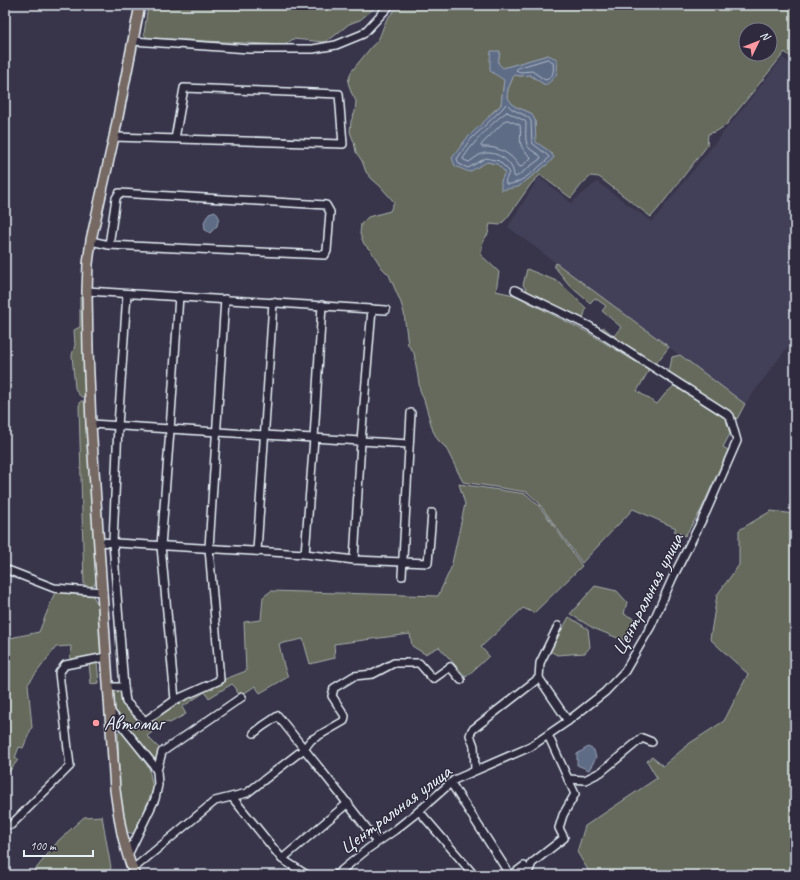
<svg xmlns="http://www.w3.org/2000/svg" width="800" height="880" viewBox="0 0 800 880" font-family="Caveat,sans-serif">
<rect width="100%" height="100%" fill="#38344a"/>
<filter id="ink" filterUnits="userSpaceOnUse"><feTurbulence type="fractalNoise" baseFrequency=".025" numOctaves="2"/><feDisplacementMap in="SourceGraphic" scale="8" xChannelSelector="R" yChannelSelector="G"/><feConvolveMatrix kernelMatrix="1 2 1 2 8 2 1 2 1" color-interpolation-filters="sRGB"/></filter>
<g filter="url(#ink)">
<polygon fill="#434159" points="783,58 795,68 795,337 745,404 508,227 539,177 563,196 571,203 597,182 652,222"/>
<g fill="#656a5c" stroke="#a6aeaa" fill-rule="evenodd">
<polygon points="148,5 378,5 360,20 349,24 333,37 324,42 293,39 285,45 147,38 144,34"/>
<path d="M397 5H795V61L785 52 726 125 717 131 708 134 707 146 658 209 651 217 599 177 591 176 583 183 571 198 540 175 531 184 507 218 500 225 490 224 488 234 483 241 481 255 499 272 496 291 514 295 587 332 649 370 637 391 657 404 665 394 674 386 726 419 730 434 723 447 728 450 700 512 685 536 674 531 676 528 633 509 582 563 538 502 527 492 463 482 446 448 438 440 433 431 424 400 420 390 414 353 408 345 404 313 401 303 389 275 382 268 371 251 364 244 360 234 361 224 368 217 390 211 394 202 380 186 372 179 366 172 362 161 356 152 354 142 350 132 351 121 355 112 356 101 351 92 348 82 351 72 372 46C381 40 381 30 386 21 389 14 395 13 397 5ZM746 30H770V54H746ZM491 52H500L498 63 503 68 548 55 545 85 530 75 520 76 514 75 508 89 507 97 514 106 531 113 535 120V142L549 151 554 157 549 163 518 187 501 181 505 172 497 164 487 162 489 115 501 105 504 80Z"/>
<polygon points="556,263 669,347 654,366 600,331 603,327 614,336 621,327 602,311 606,306 595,298 590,303 571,287 554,266"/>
<polygon points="527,269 559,282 586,308 583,319 531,295 523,285"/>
<polygon points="80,297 82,297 85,396 82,397 78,394 75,388 72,355 75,345 74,330 80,327"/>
<polygon points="680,355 745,404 737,419 669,373 672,357"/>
<polygon points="81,401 84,401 87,403 98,577 94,585 88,588 84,584 79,406"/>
<polygon points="459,484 526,494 538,505 549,519 582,566 534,613 523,608 481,647 489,656 466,677 439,647 425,654 412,646 410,634 334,644 335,658 310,664 303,639 279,644 284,666 288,677 260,693 255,686 239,697 236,688 232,684 209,698 205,692 182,707 186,714 170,723 166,722 147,736 161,750 156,764 115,710 113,690 122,690 125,704 146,725 176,703 220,681 246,671 244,622 261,620 263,597 271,591 438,596 451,568 465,504"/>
<polygon points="771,511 795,514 795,875 591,875 577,852 585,826 657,778 647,761 652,757 663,766 690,743 724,721 748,674 710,639 717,595 739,565 739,530"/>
<polygon points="595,586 617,591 627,602 624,614 635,619 625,641 593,628 570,614"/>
<polygon points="55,592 93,596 98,605 101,654 100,656 70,661 71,646 56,647 28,684 32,727 23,748 19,747 15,758 18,760 5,777 5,639 39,632"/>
<polygon points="569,617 588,629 590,647 585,653 557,655 550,651"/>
<polygon points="97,662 99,683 91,684 89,663"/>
<polygon points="118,732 125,733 149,768 153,789 135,834 126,832 119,783"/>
<polygon points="102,816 111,868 106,875 31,875 59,840 84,817"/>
</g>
<g fill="#5f6c86" stroke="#96a1b4">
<path d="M491 51H500L498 63 503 68 548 55 557 59C558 73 558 77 545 85L530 75 520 76 514 75 508 89 507 97 514 106 531 113 535 120 536 142 549 151 554 157 549 163 518 187 501 190V181L505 172 497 164 487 162 469 172 455 166 452 158 466 139 501 105 504 80 490 71V60Z"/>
<polygon points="215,211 219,217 217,226 210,233 205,230 204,222 209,213"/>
<polygon points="588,747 594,750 596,758 589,770 577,765 577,754"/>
</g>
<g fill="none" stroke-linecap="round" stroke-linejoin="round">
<g stroke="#b1bcca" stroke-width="1">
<path d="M548 59 553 62C554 70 554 78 545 80L532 71 520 72 516 70 518 68Z"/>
<path d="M507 104 512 109 528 117 531 121 532 143 546 154 549 157 546 161C536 169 519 186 506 184 504 179 509 176 509 171L499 161 486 158 468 168 459 164 457 159 469 141 503 108 505 105Z"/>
<path d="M507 112 525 121 526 123C526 131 524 144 530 149 534 152 538 154 541 157L540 159 516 177 514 176C514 163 499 152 486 153 480 153 474 159 469 162L464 160 463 159C469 147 495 119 507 112Z"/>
<path d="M506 120H508L520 125C522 142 516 145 531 157L530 159 521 167 519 166C511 153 497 146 482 147L481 146 482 144Z"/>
</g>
<polyline stroke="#96a1b4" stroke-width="1.5" points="791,875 795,871"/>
<defs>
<g id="minor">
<polyline points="133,41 249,49 313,49 336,45 363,34 390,5"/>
<polyline points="114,137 343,144 339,94 184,88 175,139"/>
<polyline points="91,241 109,245 325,255 327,251 330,212 326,205 119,193 116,198 109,245"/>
<polyline points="87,291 386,310"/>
<polyline points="127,294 118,426 113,542 124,687 126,702 145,721 175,700 220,680 209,548 225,299"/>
<polyline points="91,424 409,444"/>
<polyline points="99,542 305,554 354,560 428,563 432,513"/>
<polyline points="257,551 273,302"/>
<polyline points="305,554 314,438 322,305"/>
<polyline points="354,560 361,441 372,309"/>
<polyline points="5,569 54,588 103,592"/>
<polyline points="402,576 411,413"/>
<polyline points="539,678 568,721"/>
<polyline points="108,687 124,687"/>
<polyline points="175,700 161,546 170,430 179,296"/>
<polyline points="110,711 152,763 157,771 158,785 155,799 128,855"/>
<path d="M254 733 263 726 278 716C311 758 345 799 377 842"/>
<polyline points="475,770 474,746 470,735 472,730 539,678 540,663 558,626"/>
<polyline points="157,771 162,752 242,697"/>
<polyline points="568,779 585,780 601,772 642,738 652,742"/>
<polyline points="451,783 510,875"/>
<polyline points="232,797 282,859 307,875"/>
<polyline points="419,811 474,875"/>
<polyline points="11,825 70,766 59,673 65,665 106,657"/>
<polyline points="282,859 348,803"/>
<polyline points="133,869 215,801 247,793 304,749 311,740 344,721 345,716 332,696 334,688 354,676 373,674 394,663 419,663 433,679 450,667 461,680"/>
<polyline points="336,875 369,848 395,830 419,811 454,780 530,747 568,721 605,692 625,671 651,626 673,577 706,512 737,441 730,416 589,326 515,290"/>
<polyline points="512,875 524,866 528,873"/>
<polyline points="530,875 528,873 532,863 564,838 559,828 563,815 575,794 548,735"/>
</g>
<path id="major" d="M135 875C123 848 119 819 115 790L91 424 88 350 87 291 88 264 91 240 114 137 140 5"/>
</defs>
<use href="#minor" stroke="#e8f1f8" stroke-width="10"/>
<use href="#major" stroke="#e8f1f8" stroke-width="12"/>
<use href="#minor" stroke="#2f2a3d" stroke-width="7"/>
<use href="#major" stroke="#766964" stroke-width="9"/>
</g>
</g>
<circle fill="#ff9aa2" stroke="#2f2a3d" stroke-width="1.5" cx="96" cy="723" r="4"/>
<g text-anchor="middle" stroke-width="3" stroke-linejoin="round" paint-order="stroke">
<g font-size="20" fill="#e8f1f8" stroke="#2f2a3d">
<text transform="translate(647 594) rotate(-63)" y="7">Центральная улица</text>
<text transform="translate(395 809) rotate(-37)" y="7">Центральная улица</text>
</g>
<g font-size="20" fill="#e8f1f8" stroke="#2f2a3d" text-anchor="start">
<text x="104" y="730">Автомаг</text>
</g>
</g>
<rect width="800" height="880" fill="none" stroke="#2f2a3d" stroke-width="20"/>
<rect x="10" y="10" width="780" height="860" fill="none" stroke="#e8f1f8" stroke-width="1.5" filter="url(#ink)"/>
<g transform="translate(758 42) rotate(47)"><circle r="19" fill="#2f2a3d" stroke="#797a88"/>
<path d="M0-3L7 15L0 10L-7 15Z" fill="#ff9aa2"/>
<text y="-6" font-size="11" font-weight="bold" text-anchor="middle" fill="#e8f1f8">N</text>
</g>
<path d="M24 850v6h69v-6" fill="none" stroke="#e8f1f8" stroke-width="2"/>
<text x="30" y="850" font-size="12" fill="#e8f1f8" stroke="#2f2a3d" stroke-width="3" paint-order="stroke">100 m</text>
</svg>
